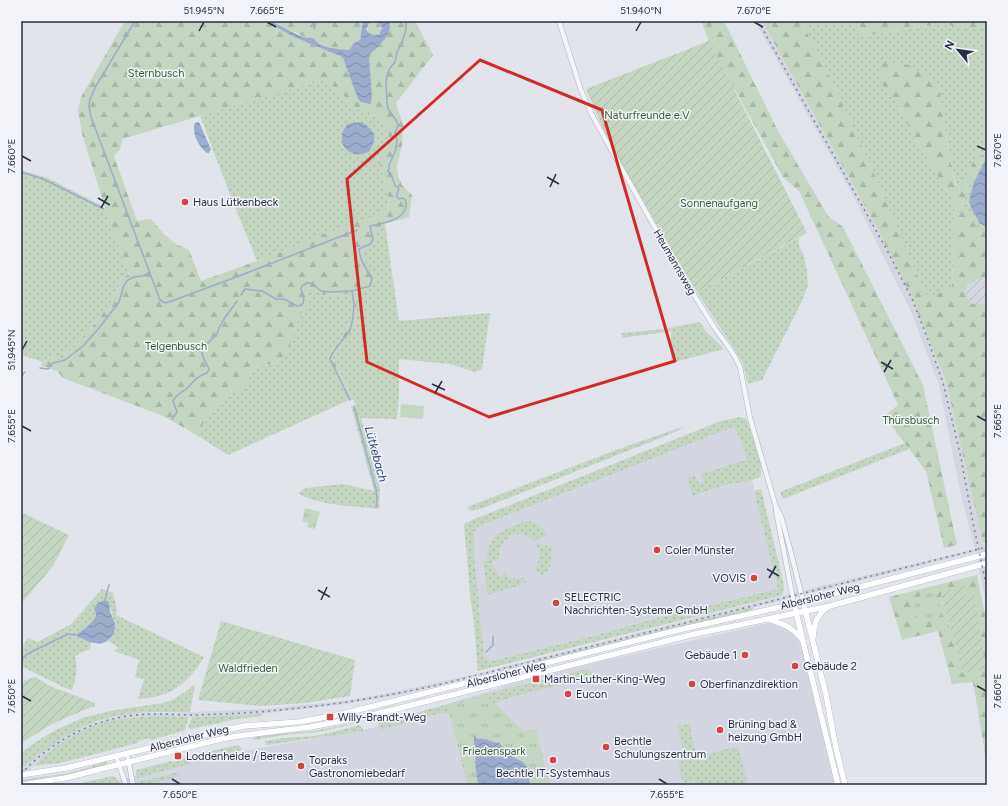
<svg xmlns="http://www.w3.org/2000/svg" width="1008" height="806" viewBox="0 0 1008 806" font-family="Figtree,sans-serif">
<defs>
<pattern id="industrial-furrows" width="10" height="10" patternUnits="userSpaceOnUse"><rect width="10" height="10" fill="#d3d6e0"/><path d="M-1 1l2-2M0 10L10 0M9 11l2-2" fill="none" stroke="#b5b8c1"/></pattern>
<pattern id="grass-dots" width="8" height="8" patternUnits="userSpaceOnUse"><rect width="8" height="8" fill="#c4d5c2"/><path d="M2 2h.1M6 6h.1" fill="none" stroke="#a8b7a8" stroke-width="1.8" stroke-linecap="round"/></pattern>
<pattern id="forest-firs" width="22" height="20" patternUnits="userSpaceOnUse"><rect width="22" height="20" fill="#c4d5c2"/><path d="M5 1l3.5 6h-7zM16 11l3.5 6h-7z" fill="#a8b7a8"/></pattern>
<pattern id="park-tufts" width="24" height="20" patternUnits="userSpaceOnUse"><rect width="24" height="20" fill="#c4d5c2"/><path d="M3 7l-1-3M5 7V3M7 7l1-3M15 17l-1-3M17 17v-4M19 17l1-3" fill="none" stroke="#a8b7a8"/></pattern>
<pattern id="garden-furrows" width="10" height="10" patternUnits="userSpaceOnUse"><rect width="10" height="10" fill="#c4d5c2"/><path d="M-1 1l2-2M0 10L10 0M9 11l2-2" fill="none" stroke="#a8b7a8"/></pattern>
<pattern id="water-waves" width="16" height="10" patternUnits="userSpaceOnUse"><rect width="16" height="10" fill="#9baccc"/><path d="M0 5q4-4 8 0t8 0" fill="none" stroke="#7e8ca7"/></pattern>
</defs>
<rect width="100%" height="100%" fill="#e1e4eb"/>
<g fill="#d3d6e0">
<polygon points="755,21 762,21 875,224 911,296 946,381 983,543 984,546 987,545 987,548 985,548 987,558 987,608 976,552 499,671 400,695 352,703 262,714 192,717 154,716 127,718 94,726 77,734 50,751 21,778 21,771 41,753 55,742 73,732 90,724 105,719 122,715 143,713 190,712 264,709 351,700 399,691 480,673 817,587 975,549 961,495 939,385 910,309 851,192"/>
<polygon points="731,428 736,429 747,459 778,589 661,617 589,637 491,661 485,656 480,620 479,601 471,602 464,525 479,527"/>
<polygon points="768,623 779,626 791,632 797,639 802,647 836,785 103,785 187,761 368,729 533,677"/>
</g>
<polygon fill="url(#industrial-furrows)" points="987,276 987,301 976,305 969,302 965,292 968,284"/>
<g fill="url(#grass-dots)">
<polygon points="801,21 851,21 860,37 947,22 954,27 987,27 987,160 985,161 972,210 976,216 979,223 987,227 987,233 976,226 962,205 984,156 978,153 961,191 956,184 947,141 939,85 884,90 896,100 914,137 955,204 952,287 927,298 880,187 834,85"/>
<polygon points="325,79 342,94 357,109 377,117 389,134 378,158 389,200 387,210 257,261 231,197 200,116"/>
<polygon points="21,170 48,178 104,207 107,214 108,226 113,233 129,274 121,279 112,301 92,327 70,350 58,358 50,357 43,362 21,355"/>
<path d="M385 224 399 321 490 313 482 369 475 372 450 364 399 359V396L397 419 361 418 380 489 379 509C357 506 317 506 298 493L306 488 343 484 374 491 351 406 357 407 332 357 354 326 357 309 355 295 371 286 361 253 363 250 375 242 376 229Z"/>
<polygon points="799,238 799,246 804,256 807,271 808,286 800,305 762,380 748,384 742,361 697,292"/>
<path d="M309 288 324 295 350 294C351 301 353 309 352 316 350 328 335 347 328 357L349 400 228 455 195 434 229 392 242 390 255 367 275 363 287 353 300 315 309 303 306 294Z"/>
<polygon points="700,322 706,332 718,343 724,349 671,363 671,331 622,338 622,333 664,329"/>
<path d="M740 417 746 419 750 428 761 465V476C752 482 740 482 730 484 717 487 705 491 693 496L687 479 688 477 695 475 699 484 704 482 701 474 742 461 747 459 736 429 731 428 478 527 474 532V557L479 601 480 620 485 656 491 661 589 637 661 617 778 589 754 491 761 489 784 585 783 595 478 671 474 624 471 602 464 524 472 520 721 421Z"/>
<polygon points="685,426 673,433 483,508 472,511 467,507 619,449"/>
<polygon points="905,443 909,449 783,499 780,492"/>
<path d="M527 521C538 523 542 526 547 536L537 539V541L535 542C528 534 519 532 509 535L510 538C502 542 498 549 499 559L491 563 496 571 501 577 505 572 507 577 517 579 524 578 527 582 521 583V585L488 595 483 562 487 560C488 543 492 535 509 528 515 525 520 523 527 521Z"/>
<path d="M538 542 540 544 554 548 551 549C552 560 552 568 543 575L534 570C540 562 541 552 536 544Z"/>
<path d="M102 589 113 593 117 610 116 615 204 657C193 676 177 693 154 697 149 698 143 698 138 699L144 679 135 677 139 660 114 651 119 648 108 641C121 626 112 619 109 602L96 614 95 619 90 624 76 635 82 639 91 642 90 649 78 654 75 657C78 669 76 679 72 690L61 686 21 666V649L28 638 38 642 71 624Z"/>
<polygon points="753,607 753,610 612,644 500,673 499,671"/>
<polygon points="587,669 589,670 594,676 511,697 496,703 476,714 458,712 441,713 380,730 378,723 380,721 417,713 426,710 486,694"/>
<path d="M195 684 190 712C168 712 145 711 123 715 85 720 53 742 25 767L21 766V756L23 751 42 738 60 728 83 718 110 711 163 703 173 700 186 691Z"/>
<polygon points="262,714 262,716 237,719 191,729 188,728 188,726 192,717"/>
<path d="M154 716 189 717 185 730 183 731 150 740 149 738 138 741V743L72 760 59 763 34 766C55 744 83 727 114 720 127 718 141 717 154 716Z"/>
<polygon points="354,723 354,724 313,733 292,734 252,740 253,738 258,736 299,732 314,731"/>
<polygon points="689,723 697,757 738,746 748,785 695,785 695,781 683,783 678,762 685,760 678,726"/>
<polygon points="360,725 364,731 267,745 264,741 283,738 313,736 325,734"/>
<polygon points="238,745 240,746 242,750 195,762 194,755"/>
<polygon points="188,757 190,764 137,778 136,773 136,770 172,761 173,762 177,761 177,760"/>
<polygon points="106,761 107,765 73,774 21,782 21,780 69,773 87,768"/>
<polygon points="179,772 180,776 157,782 158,785 139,785 138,782"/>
<polygon points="112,776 117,778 119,785 118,785 117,783 110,785 73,785"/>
</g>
<g fill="url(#forest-firs)" fill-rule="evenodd">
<circle cx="374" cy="28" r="7"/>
<path d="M125 21H262L276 27 294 37 340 56 343 58 358 99 372 96 369 55 384 41 390 28 389 21H415L433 55 396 103 403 125 402 146 397 166 398 176 402 185 412 195 409 217 385 224 376 229 375 242 372 248 363 250 361 253 375 278 371 286 355 295 357 309 354 326 332 357 353 400H349L328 357C335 347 350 328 352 316 353 309 351 301 350 294L324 295 309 288 306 294 309 303 300 315 287 353 275 363 255 367 242 390 229 392 195 434 163 416 63 378 57 371 40 365 50 357 58 358 70 350 92 327 112 301 121 279 129 274 113 233 108 226 107 214 82 134 78 110 81 97ZM325 79 342 94 357 109 377 117 389 134 378 158 389 200 388 209 257 261 201 281 189 250 176 244 165 235 151 219 137 221 114 156 120 149 122 139Z"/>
<polygon points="265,21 363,21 360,40 354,43 349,50 347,50 333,49 318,43 316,40 308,37 305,37 278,25"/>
<polygon points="701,21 724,21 778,131 828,216 843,227 923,385 957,545 944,548 926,471 884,416 898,405 799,191 783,177 711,46"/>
<polygon points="762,21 801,21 834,85 880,187 927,298 952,287 955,204 914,137 896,100 884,90 878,65 888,61 909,65 939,85 947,141 955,183 960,190 978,152 984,156 962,205 976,226 987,233 987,276 968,284 965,292 969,302 976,305 987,301 987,542 983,543 946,381 911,296 875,224"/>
<polygon points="851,21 987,21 987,27 954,28 947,22 859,37"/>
<path d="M977 575 987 624V766L973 682 952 684 938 631 902 640 889 597ZM964 587 965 596 962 673 941 595Z"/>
</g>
<g fill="url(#park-tufts)">
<polygon points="305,508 320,512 315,529 307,527 309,523 302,521"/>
<path d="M928 592H932L938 600 941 615 937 619 921 623C915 618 912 606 917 599 919 595 924 594 928 592Z"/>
<polygon points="486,695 524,731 536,729 550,785 467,785 457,743 447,706"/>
</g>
<g fill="url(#garden-furrows)">
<polygon points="709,40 807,233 697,292 685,273 608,140 586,89 704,43"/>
<polygon points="21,512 69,535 53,566 21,604"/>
<polygon points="964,586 965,596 974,594 986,670 962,673 941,594"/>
<polygon points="221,621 355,660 350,696 305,703 261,706 198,700"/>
<polygon points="35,677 52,687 95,703 95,706 82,711 52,724 21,743 21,684 24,684 23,681"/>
</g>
<polygon fill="#c4d5c2" points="401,404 424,406 423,419 400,417"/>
<g fill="url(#water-waves)">
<path d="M262 21C277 21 289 32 303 37 306 38 309 37 312 38 315 39 317 42 319 44 328 48 337 49 347 50H349L354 43 360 40 363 21H373L369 23 366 29C369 35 374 36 379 34L382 28 380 24 373 21H389C389 23 390 25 390 27 390 37 376 49 369 55L372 96 371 102 370 104 361 102 358 99 343 58 340 56 294 37 276 27Z"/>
<path d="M199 122 210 147 211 149 209 153H207C199 147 191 132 195 123Z"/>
<path d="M360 122C364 123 367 125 370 129 378 136 373 144 369 152 365 153 360 155 356 154 347 153 340 144 342 136 342 131 345 128 348 124Z"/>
<polygon points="987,160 987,227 979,223 976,216 972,210 969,201 974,182 985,161"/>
<path d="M104 600 109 602C109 605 110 608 110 612 112 616 115 622 115 627 115 631 113 635 110 638 102 649 85 641 76 635 81 631 95 622 96 615 96 613 95 611 94 609L97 604Z"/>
<path d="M474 736 478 739C486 738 491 742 499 743L511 756 523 762 529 769V779L530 785H478L475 762 477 751 474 743Z"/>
</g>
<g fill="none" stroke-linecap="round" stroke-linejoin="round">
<g stroke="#9baccc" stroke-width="1.5">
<polyline points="135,21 96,86 90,99 89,106 91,117 160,300 165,303 169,302 239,276 357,230"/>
<polyline points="314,29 316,21"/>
<polyline points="21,172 43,179 104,209"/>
<path d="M241 295 245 289 262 291 276 299H284L297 306 302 305 304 300 301 289 302 286 307 283H311L321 291 330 292 352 291 370 286 372 278C366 268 360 261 359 249L370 244 373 240 370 226C382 223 404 221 406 206 407 202 406 200 403 198L399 199 397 197V194L399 189 395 185 391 175 388 171 389 168V165L395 152 397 142 395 132 397 129 398 124 396 120 388 109 387 103 386 81 387 75 390 68 395 62 397 52 402 43 406 29V21"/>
<polyline points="50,366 53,363 65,360 83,346 99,328 119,302 124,285 128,280 134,277 142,276 150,273"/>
<polyline points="40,368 48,369 49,368"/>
<polyline points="21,380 23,374 25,372"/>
<polyline points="350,400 330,359 332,354 350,330 353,318 354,304 352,291"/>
<polyline points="354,406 376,489 377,499 376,507"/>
<path d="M172 419 177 412 173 401C178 393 180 394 186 389 194 382 195 377 207 373L209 369 203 357 202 352 204 347 217 334 219 328 224 319 237 301"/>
<polyline points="105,600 109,585"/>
<polyline points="486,652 493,645 493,636"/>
<polyline points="21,660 27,654 68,634 76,635"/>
</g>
<defs>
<g id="minor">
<polyline points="559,21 581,90 591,113 613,153 681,274 716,330 725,342 734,355 740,367 750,418 776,507 781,516 789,545 803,601"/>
<polyline points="776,509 777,516 794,604"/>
<polyline points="127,753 133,785"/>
<polyline points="116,756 126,785"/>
</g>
<g id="major">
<polyline points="803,601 826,695 836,748 845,785"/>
<polyline points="794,604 838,785"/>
<path d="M769 619C783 624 792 627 802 639"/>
<path d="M813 638C814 625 816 615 828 607"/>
<polyline points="21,775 66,768 216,732 244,726 299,722 342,714 674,631 794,604 987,554"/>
<polyline points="21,785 65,778 221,739 245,735 310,727 368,716 695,634 830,606 987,563"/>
</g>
</defs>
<use href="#minor" stroke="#aaaeb9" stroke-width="5.5"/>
<use href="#major" stroke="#a0a6b7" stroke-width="6"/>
<use href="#minor" stroke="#f4f5f9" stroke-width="4.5"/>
<use href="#major" stroke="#fff" stroke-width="5.5"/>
<g stroke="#7a8195" stroke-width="1.5" stroke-dasharray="2 4" stroke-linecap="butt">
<polyline points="758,21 887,250 912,299 927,337 943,383 955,432 961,458 973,523 987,588"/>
<path d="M21 774C52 741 92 719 137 715 157 713 177 715 197 715 224 714 252 713 279 710 335 705 390 696 446 683L987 547"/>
</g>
</g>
<path fill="none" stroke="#d62828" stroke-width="3" stroke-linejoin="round" d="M480 60 602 110 675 361 489 417 367 362 347 179Z"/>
<path fill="none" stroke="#292f43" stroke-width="1.5" d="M267 22 276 27M754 22 763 27M199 31 204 22M636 31 641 22M977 146 986 150M22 156 31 161M547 177 559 184M550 187 556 174M98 198 110 205M101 208 108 196M22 350 27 341M881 362 893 369M884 372 891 360M432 384 445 390M435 393 442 381M977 416 986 421M22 426 31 431M767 569 779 576M769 578 776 566M318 590 330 597M321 600 327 587M977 686 986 691M22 696 31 701M172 779 180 784M659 779 667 784"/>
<g fill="#d44245" stroke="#f1f3f8" stroke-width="1.5">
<circle cx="185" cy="202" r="4"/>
<circle cx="657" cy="550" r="4"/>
<circle cx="754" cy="578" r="4"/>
<circle cx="556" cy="603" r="4"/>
<circle cx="745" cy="655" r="4"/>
<circle cx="795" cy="666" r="4"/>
<rect x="532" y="675" width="8" height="8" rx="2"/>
<circle cx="692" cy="684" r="4"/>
<circle cx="568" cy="694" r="4"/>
<rect x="326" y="713" width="8" height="8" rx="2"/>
<circle cx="720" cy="730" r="4"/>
<circle cx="606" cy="747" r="4"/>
<rect x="174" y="752" width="8" height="8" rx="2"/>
<circle cx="553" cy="760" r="4"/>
<circle cx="301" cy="766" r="4"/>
</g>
<g text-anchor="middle" stroke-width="3" stroke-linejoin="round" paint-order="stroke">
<g font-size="11" fill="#385f36" stroke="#f1f3f8">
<text x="156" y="77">Sternbusch</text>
<text x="647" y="119">Naturfreunde e.V</text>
<text x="719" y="207">Sonnenaufgang</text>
<text x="176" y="350">Telgenbusch</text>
<text x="911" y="424">Thürsbusch</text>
<text x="248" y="672">Waldfrieden</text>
<text x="494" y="755">Friedenspark</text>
</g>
<g font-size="11" fill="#292f43" stroke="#f1f3f8" text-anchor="start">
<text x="193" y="206">Haus Lütkenbeck</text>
<text x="665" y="554">Coler Münster</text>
<text x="746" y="582" text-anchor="end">VOVIS</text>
<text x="564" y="601">SELECTRIC<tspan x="564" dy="13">Nachrichten-Systeme GmbH</tspan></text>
<text x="737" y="659" text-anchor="end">Gebäude 1</text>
<text x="803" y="670">Gebäude 2</text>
<text x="544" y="683">Martin-Luther-King-Weg</text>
<text x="700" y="688">Oberfinanzdirektion</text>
<text x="576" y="698">Eucon</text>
<text x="338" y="721">Willy-Brandt-Weg</text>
<text x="728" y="728">Brüning bad &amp;<tspan x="728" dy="13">heizung GmbH</tspan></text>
<text x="614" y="745">Bechtle<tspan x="614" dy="13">Schulungszentrum</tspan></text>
<text x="186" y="760">Loddenheide / Beresa</text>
<text x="309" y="764">Topraks<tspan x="309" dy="13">Gastronomiebedarf</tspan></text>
<text x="553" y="777" text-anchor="middle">Bechtle IT-Systemhaus</text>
</g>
<g font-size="11" fill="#292f43" stroke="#f1f3f8">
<text transform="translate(675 262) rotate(60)" y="4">Heumannsweg</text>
<text transform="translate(820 596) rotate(-14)" y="4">Albersloher Weg</text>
<text transform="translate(506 674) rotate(-14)" y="4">Albersloher Weg</text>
<text transform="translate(189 738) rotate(-14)" y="4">Albersloher Weg</text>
</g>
<g font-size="12" font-style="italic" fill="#314879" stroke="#f1f3f8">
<text transform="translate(376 454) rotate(75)" y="4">Lütkebach</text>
</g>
</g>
<rect width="1008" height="806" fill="none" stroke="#f1f3f8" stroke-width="44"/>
<g transform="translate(958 50) rotate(299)" stroke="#f1f3f8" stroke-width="3" paint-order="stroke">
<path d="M0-3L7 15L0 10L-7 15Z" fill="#292f43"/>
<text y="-6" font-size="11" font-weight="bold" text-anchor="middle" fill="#292f43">N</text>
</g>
<rect x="22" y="22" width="964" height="762" fill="none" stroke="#292f43" stroke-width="1.5"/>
<g font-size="10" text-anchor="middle" fill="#292f43">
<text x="204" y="14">51.945°N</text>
<text x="267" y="14">7.665°E</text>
<text x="641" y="14">51.940°N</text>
<text x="754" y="14">7.670°E</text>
<text transform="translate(997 150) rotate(-90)" y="4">7.670°E</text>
<text transform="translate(11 156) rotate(-90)" y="4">7.660°E</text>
<text transform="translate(11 350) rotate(-90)" y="4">51.945°N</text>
<text transform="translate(997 421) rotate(-90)" y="4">7.665°E</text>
<text transform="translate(11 426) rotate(-90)" y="4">7.655°E</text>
<text transform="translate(997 691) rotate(-90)" y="4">7.660°E</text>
<text transform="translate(11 696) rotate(-90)" y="4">7.650°E</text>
<text x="180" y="798">7.650°E</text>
<text x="667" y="798">7.655°E</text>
</g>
</svg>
